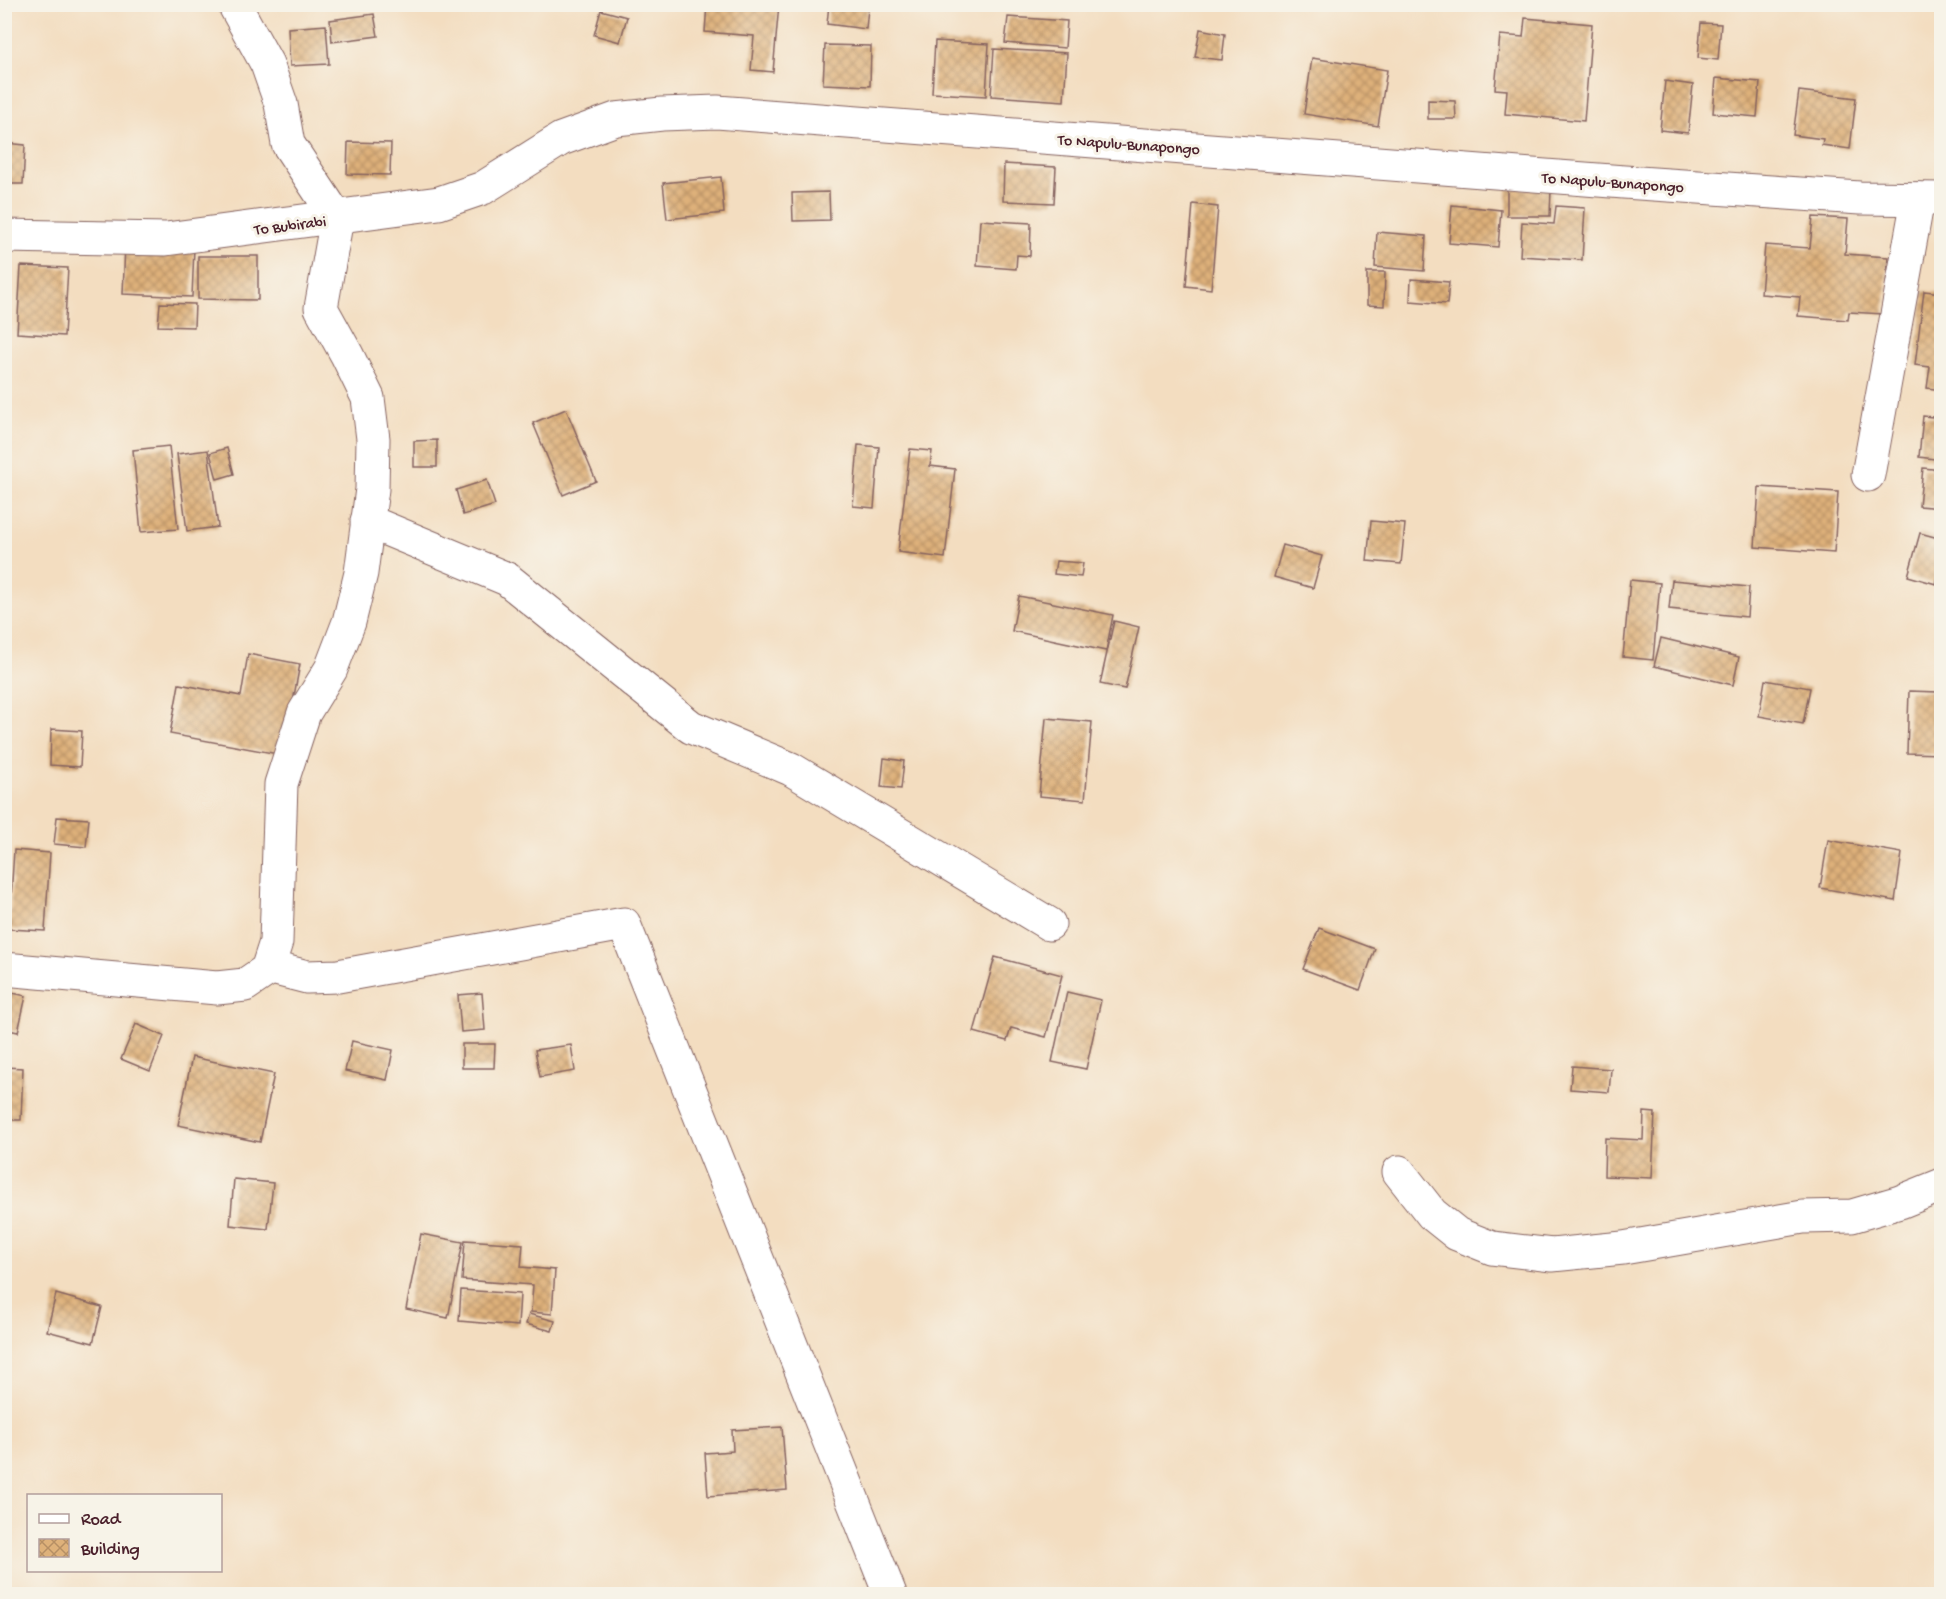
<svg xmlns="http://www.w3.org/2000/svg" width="1946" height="1599" viewBox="0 0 1946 1599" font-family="'Gochi Hand',sans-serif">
<defs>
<pattern id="building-cross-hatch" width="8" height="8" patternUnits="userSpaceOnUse" patternTransform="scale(1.5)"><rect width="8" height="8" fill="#deb17a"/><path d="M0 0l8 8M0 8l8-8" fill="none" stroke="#b68f64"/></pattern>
</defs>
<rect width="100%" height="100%" fill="#f7f3e8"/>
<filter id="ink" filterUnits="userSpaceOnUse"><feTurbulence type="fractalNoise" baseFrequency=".0167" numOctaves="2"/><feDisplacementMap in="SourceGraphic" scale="12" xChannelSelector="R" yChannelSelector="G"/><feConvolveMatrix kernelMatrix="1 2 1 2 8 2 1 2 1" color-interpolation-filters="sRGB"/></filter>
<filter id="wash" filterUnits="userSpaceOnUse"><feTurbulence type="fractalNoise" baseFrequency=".008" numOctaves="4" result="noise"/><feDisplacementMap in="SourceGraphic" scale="24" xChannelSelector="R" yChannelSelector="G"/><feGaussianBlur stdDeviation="1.35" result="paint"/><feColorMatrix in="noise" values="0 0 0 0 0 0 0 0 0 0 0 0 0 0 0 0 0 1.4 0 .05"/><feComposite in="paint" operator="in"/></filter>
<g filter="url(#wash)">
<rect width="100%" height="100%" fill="#f3ddc0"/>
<g id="blocks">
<g fill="url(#building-cross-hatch)">
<polygon points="707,4 779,4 773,72 751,70 754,36 705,32"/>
<polygon points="829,4 868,8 866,29 827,24"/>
<polygon points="601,10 627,17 620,42 594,35"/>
<polygon points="374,14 378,36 332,42 330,20"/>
<polygon points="1008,17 1067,21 1065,48 1005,43"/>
<polygon points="1525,18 1592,24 1584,121 1505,114 1507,90 1495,89 1500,35 1523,37"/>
<polygon points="1701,23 1721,24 1718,60 1698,58"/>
<polygon points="326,25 329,64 290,66 288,28"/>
<polygon points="1200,29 1225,34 1222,60 1195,57"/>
<polygon points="935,41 989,44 986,96 932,93"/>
<polygon points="825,45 871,46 870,86 823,84"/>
<polygon points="994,49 1067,53 1064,101 991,96"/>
<polygon points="1312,58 1387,70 1378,126 1304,114"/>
<polygon points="1716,78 1760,82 1757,117 1713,113"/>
<polygon points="1665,81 1693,85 1688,133 1660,130"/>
<polygon points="1799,91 1856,98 1850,149 1822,145 1823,139 1793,135"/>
<polygon points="1428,100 1455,101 1456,119 1428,119"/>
<polygon points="348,142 391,143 390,175 347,174"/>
<polygon points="5,143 25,145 23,184 5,184"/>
<polygon points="1004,164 1056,167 1054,203 1003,201"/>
<polygon points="721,177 724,213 667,219 663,183"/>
<polygon points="1507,188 1551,189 1550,216 1507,216"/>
<polygon points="829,192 830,220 793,221 792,193"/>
<polygon points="1193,204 1218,207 1211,289 1186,286"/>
<polygon points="1452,205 1501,210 1498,247 1449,243"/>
<polygon points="1556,206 1585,208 1582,260 1520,256 1522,222 1554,224"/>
<polygon points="1813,217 1848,219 1845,254 1888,257 1884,314 1849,312 1848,320 1798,316 1800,297 1761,294 1765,245 1810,248"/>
<polygon points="980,220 1031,223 1030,256 1017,255 1016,269 977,266"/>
<polygon points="1377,232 1426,236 1424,271 1375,267"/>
<polygon points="125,244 194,248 192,297 123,294"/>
<polygon points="198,256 258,256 258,300 198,299"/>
<polygon points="21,266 68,268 64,336 17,333"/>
<polygon points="1367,272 1385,272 1384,306 1367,305"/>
<polygon points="1411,279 1449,282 1447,304 1410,301"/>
<polygon points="1924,291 1942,293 1942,390 1927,388 1930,367 1915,365"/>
<polygon points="160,303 195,304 194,327 158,326"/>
<polygon points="566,409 596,481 563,495 533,423"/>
<polygon points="1923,416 1942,418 1942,460 1919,457"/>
<polygon points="437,440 437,467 414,467 414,441"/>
<polygon points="858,445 879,447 874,508 853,506"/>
<polygon points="169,446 178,529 141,532 133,450"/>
<polygon points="227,448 234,474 217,479 210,453"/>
<polygon points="910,449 932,451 930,466 955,469 945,558 898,552"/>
<polygon points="208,450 218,527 187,531 177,454"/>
<polygon points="1923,468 1942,470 1942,508 1919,506"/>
<polygon points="487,480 495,505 463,515 456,490"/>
<polygon points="1759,487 1838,492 1834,553 1755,547"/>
<polygon points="1371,521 1405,524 1401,564 1367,561"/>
<polygon points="1920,533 1942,539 1942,563 1936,584 1908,576"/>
<polygon points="1283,545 1322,556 1313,588 1274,577"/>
<polygon points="1056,561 1083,563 1081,577 1054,574"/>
<polygon points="1630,580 1660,583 1653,660 1623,657"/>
<polygon points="1672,580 1749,587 1747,617 1669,609"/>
<polygon points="1019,596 1113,615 1106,651 1012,631"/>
<polygon points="1114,621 1139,627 1125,689 1100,684"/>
<polygon points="1661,638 1739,657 1733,685 1654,666"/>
<polygon points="248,654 300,664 283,755 170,734 179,684 241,696"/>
<polygon points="1765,680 1810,688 1803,724 1759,716"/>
<polygon points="1909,691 1938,692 1938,719 1942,719 1942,754 1907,753"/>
<polygon points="1046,718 1092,722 1085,800 1039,796"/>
<polygon points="51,729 82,731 80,767 50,765"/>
<polygon points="884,758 904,761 901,789 881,787"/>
<polygon points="57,817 89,819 86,847 54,844"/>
<polygon points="1828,840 1902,853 1895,901 1820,888"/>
<polygon points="14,850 50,853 45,931 9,929"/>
<polygon points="1319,928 1375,949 1360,990 1303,969"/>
<polygon points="995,957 1062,975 1046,1037 1011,1028 1007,1041 974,1032"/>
<polygon points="4,991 26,996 18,1032 4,1029"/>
<polygon points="1067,992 1101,1000 1086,1069 1052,1062"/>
<polygon points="482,993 485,1030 461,1032 458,995"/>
<polygon points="136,1024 164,1036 150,1071 121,1059"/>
<polygon points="352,1041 393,1050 387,1080 345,1071"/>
<polygon points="462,1044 495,1044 494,1068 462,1068"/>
<polygon points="571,1045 575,1071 540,1077 535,1050"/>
<polygon points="192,1057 274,1074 260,1142 178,1125"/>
<polygon points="1572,1066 1611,1069 1609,1092 1570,1089"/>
<polygon points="4,1067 23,1068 21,1120 4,1120"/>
<polygon points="1644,1112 1655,1113 1652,1178 1604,1176 1605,1138 1643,1140"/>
<polygon points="234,1179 273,1183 268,1229 230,1225"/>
<polygon points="421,1234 463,1242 448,1318 406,1309"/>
<polygon points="465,1240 523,1244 521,1267 555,1270 552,1314 531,1312 533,1285 462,1280"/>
<polygon points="461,1290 520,1294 518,1326 459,1321"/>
<polygon points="56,1294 102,1307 93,1343 47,1331"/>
<polygon points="529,1314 555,1321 552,1331 526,1324"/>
<polygon points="782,1427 787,1490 708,1496 705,1453 733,1451 732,1430"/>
</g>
</g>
</g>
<g filter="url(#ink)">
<use href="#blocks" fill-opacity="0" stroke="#85625f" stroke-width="1.5"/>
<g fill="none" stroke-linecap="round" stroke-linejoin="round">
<defs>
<g id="minor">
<polyline points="234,4 267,64 281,104 288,144 337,218"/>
<polyline points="4,236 166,239 439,203 483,188 561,139 616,119 662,114 717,112 1624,182 1860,198 1942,199"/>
<polyline points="1868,475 1918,199"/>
<polyline points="367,521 507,579 691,727 791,769 1049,924"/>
<polyline points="268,967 307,977 338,976 624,924 890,1594"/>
<polyline points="4,969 217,988 245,985 267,970 276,942 281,784 304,713 331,669 349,622 361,573 372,489 373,439 368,398 347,355 321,308 337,218"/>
<polyline points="1399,1172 1432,1214 1457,1234 1492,1248 1552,1255 1623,1248 1803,1217 1852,1216 1900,1202 1942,1185"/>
</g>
</defs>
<use href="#minor" stroke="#85625f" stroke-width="35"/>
<use href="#minor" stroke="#fff" stroke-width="33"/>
</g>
</g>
<g text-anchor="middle" stroke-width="6" stroke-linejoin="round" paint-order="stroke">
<g font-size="16" fill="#4a1f2b" stroke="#f7f3e8">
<text transform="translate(1129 143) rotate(4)" y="6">To Napulu-Bunapongo</text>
<text transform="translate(1613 181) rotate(4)" y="6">To Napulu-Bunapongo</text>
<text transform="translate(290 224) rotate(-7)" y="6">To Bubirabi</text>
</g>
</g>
<rect width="1946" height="1599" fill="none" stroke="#f7f3e8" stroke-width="24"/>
<rect x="27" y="1494" width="195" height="78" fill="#f7f3e8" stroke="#b29e9c" stroke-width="1.5"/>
<rect x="39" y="1514" width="30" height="9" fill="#ffffff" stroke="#b29e9c" stroke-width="1.5"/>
<text x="81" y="1524" font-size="18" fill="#4a1f2b">Road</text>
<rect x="39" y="1539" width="30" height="18" fill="url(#building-cross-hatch)" stroke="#b29e9c" stroke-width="1.5"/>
<text x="81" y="1554" font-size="18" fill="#4a1f2b">Building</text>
</svg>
